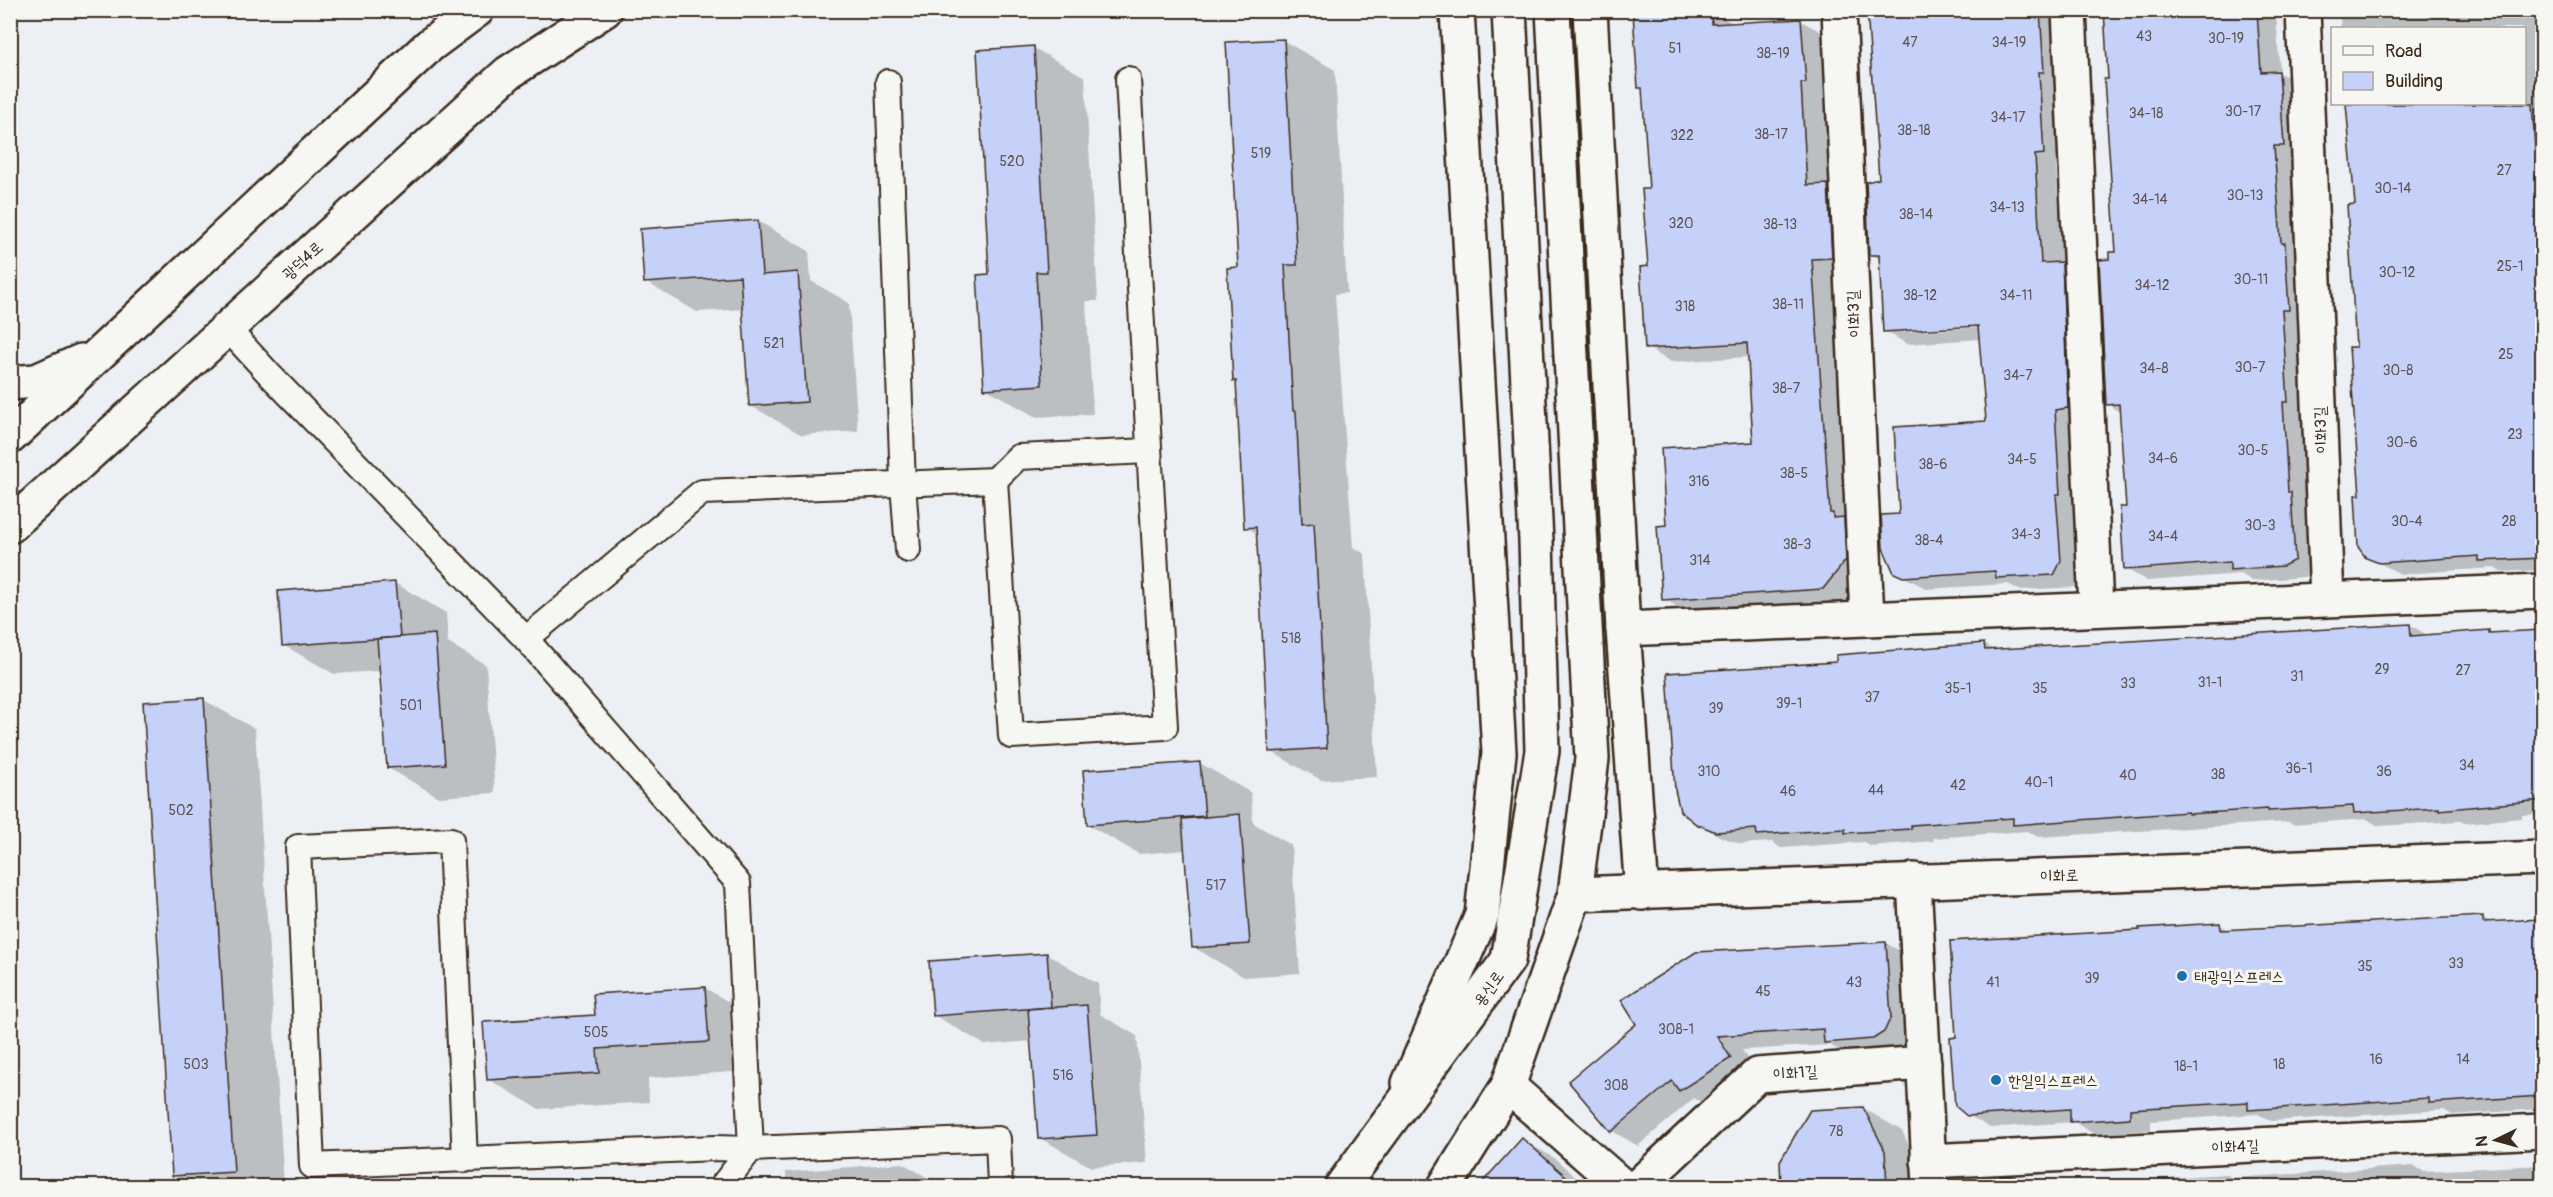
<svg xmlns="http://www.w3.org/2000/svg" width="2553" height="1197" viewBox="0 0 2553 1197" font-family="Pangolin,'Poor Story',sans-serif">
<rect width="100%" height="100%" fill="#eceff3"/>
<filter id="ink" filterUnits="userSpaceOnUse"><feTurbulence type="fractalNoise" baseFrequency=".0167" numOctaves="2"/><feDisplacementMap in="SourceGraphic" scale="12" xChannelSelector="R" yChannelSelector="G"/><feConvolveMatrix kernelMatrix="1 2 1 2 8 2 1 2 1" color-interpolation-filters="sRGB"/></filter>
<g filter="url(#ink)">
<g fill="#0003" fill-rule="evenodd">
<polygon points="1701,10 1712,10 1734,24 1801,21 1825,34 1829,96 1824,96 1830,186 1852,199 1869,574 1847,602 1688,613 1664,599 1668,527 1754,444 1749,357 1671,362 1647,348 1650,190 1644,90 1640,87"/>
<path d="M1893 10H2047L2055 16 2066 166 2056 167 2062 264 2083 276V574L2076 587 2019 590 2008 584 1927 589 1895 572 1901 515 1987 422 1980 339 1907 344 1885 331 1881 260 1871 254 1880 180ZM1985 324V327L1904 332V329Z"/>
<polygon points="2106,10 2273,10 2276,12 2280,73 2300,84 2309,413 2303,414 2308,504 2316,572 2305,577 2252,581 2241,574 2147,581 2126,569 2127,508 2121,413 2107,404 2111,260 2118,253"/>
<polygon points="2339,10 2542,10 2542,570 2501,572 2494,568 2401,574 2367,557 2361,496 2357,206 2347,104 2524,104 2524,28 2341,28"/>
<polygon points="1284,41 1335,70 1347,293 1335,294 1353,547 1365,554 1377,777 1321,780 1270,751 1258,534 1246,527 1240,269"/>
<polygon points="1034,48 1085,77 1098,301 1086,301 1093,414 1036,417 985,388"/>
<polygon points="758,221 809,251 811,281 849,303 858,431 802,435 751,406 744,309 697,312 646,282"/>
<polygon points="395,583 446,613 448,643 486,665 495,793 439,797 388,768 381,671 334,674 283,645"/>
<polygon points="2410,625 2429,636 2542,631 2542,814 2522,815 2522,818 2464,823 2461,821 2378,826 2367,819 2293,824 2289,822 2038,837 2027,831 1933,838 1934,841 1870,846 1864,842 1781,848 1772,842 1741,844 1721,837 1697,823 1838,663 1984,644 1995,651"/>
<polygon points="204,700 255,729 284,1186 193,1186 173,1175"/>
<polygon points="1200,763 1251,793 1253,823 1291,845 1300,973 1244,977 1193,947 1186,850 1139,854 1088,825 1084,772"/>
<polygon points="2482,917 2493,923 2542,920 2542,1109 2452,1115 2444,1110 2271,1121 2258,1114 2151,1121 2151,1130 2094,1134 2074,1122 1990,1128 1968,1115 1957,1039 2141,932 2220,925 2231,931"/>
<polygon points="1886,943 1912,958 1910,1047 1899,1054 1851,1057 1830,1045 1742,1050 1756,1073 1706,1105 1694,1098 1638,1146 1612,1131 1570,1081"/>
<polygon points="1047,954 1098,984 1100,1014 1137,1036 1147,1163 1091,1167 1040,1138 1032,1041 985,1045 934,1015"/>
<polygon points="705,988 756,1018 760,1070 648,1078 649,1102 539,1109 488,1079 597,1016"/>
<polygon points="1863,1108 1902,1131 1923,1175 1924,1186 1783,1186 1781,1161"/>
<polygon points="1522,1140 1553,1157 1586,1186 1484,1186 1482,1185"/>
<polygon points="902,1163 943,1186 787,1186 786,1172"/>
<polygon points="2542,1165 2542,1186 2126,1186 2164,1184 2163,1178 2226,1174 2232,1178 2413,1166 2423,1171"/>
</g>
<g fill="#c5d1f8" stroke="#3b2a1e" stroke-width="1.5">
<polygon points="1676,10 1711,10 1712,24 1801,19 1806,83 1801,83 1807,185 1828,184 1832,258 1812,259 1830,513 1833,513 1833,518 1844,517 1846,560 1823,589 1662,600 1657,526 1666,525 1661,448 1753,442 1747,343 1645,349 1640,267 1648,266 1642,189 1649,189 1642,88 1638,88 1633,13"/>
<polygon points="1867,10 2040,10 2044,72 2039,72 2044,154 2035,155 2041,263 2062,262 2068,408 2055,410 2060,494 2056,494 2061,561 2054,575 1996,578 1995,571 1903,577 1894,573 1883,548 1881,515 1899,514 1894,427 1986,421 1978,326 1883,332 1879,255 1869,255 1866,182 1879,179"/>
<polygon points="2104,10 2257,10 2261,72 2279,71 2284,146 2274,146 2281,243 2285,243 2289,310 2282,310 2288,402 2283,402 2288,492 2291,492 2295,560 2283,566 2230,570 2230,562 2124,570 2120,507 2126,507 2119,404 2106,405 2099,260 2109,259 2109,252 2116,252 2104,79 2108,79"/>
<polygon points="1284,39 1297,265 1285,265 1293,411 1296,411 1302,524 1314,523 1327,748 1269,752 1256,527 1244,528 1236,381 1233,381 1227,268 1238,267 1226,42"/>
<polygon points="1034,46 1047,272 1036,272 1042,385 984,389 977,275 989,274 977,50"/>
<polygon points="2346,104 2532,104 2535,147 2540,147 2542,188 2542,558 2479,561 2479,556 2379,563 2366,558 2358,547 2355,495 2360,495 2349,347 2356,347 2347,205 2355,204"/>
<polygon points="758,220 762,275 798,272 807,402 749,406 740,276 644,283 640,229"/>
<polygon points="395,582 400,637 282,646 278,591"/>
<polygon points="2410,624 2411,636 2489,630 2489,633 2542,630 2542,800 2439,810 2439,808 2354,813 2353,806 2268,811 2268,809 2188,814 2188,812 2013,825 2013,818 1911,825 1911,829 1845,833 1845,829 1757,835 1756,829 1716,832 1696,824 1680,811 1675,790 1667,673 1836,662 1836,655 1984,643 1985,650"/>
<polygon points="435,634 445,764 387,768 377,639"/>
<polygon points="204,698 234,1172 172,1176 143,702"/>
<polygon points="1200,762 1205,816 1087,825 1083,770"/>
<polygon points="1240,814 1250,944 1192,948 1182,819"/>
<polygon points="2483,916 2483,922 2542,919 2542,1096 2429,1103 2429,1098 2248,1110 2248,1102 2130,1109 2130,1118 2070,1122 2070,1109 1967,1116 1955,1106 1950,1038 1956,1037 1950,941 2140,930 2139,928 2220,923 2221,930"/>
<polygon points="1886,942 1891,1017 1884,1032 1873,1039 1824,1043 1823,1029 1717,1036 1731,1058 1679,1091 1672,1081 1611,1132 1568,1081 1636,1024 1621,1000 1696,952"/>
<polygon points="1047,953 1051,1007 933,1016 929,961"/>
<polygon points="705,987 709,1042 597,1049 599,1073 487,1080 483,1022 595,1015 593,994"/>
<polygon points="1087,1005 1097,1135 1038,1139 1028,1009"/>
<polygon points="1863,1107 1885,1151 1887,1186 1781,1186 1780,1161 1810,1110"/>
<polygon points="1522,1138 1577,1186 1479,1186"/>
</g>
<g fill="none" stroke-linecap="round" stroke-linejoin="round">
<defs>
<g id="lane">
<polyline points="888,82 903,484 908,550"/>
<polyline points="227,328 270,375 526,639 738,883 751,1149 722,1186"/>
<polyline points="995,480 1011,736 1165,727 1128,79"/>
<polyline points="526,639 702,492 995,480 1018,457 1149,451"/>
<polyline points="465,1160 451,840 298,847 312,1166 715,1148 751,1149 998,1139 1000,1186"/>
</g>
<g id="street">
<polyline points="1590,10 1623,629 1642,893"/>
<polyline points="1839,10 1867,618"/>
<polyline points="2069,10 2096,609"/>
<polyline points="2303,10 2327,599"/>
<polyline points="1623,629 2542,591"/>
<polyline points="1914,880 1930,1186"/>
<polyline points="1575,894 2542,858"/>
<polyline points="1409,1083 1482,915 1499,753 1457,10"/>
<polyline points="1508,1086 1622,1186"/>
<polyline points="1928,1161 2542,1131"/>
<polyline points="1638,1186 1757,1075 1924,1063"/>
</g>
<g id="secondary">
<polyline points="10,383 36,381 81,361"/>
<polyline points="10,437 430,45 477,10"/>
<polyline points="10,526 508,73 605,10"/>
<polyline points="1342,1186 1508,960 1542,751 1536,541 1509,10"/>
<polyline points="1445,1186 1508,1086 1575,894 1592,759 1553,10"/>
</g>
</defs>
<use href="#lane" stroke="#3b2a1e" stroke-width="28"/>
<use href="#street" stroke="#3b2a1e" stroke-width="38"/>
<use href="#secondary" stroke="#3b2a1e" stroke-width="38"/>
<use href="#lane" stroke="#f6f6f2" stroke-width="24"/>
<use href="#street" stroke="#f6f6f2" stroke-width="33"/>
<use href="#secondary" stroke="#f6f6f2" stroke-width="33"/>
</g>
</g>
<g fill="#1f6fb2" stroke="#f6f6f2" stroke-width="2">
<circle cx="2182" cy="976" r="6"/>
<circle cx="1996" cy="1080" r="6"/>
</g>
<g text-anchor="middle" stroke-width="6" stroke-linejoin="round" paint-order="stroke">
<g font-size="14" fill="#5e5454">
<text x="2144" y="41">43</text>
<text x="2226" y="43">30-19</text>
<text x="1910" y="47">47</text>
<text x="2009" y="47">34-19</text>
<text x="1675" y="53">51</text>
<text x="1773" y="58">38-19</text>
<text x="2243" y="116">30-17</text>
<text x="2146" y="118">34-18</text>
<text x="2008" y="122">34-17</text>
<text x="1914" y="135">38-18</text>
<text x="1771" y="139">38-17</text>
<text x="1682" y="140">322</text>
<text x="1261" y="158">519</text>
<text x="1012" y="166">520</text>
<text x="2504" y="175">27</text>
<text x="2393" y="193">30-14</text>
<text x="2245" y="200">30-13</text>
<text x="2150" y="204">34-14</text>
<text x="2007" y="212">34-13</text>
<text x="1916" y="219">38-14</text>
<text x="1681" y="228">320</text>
<text x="1780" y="229">38-13</text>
<text x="2510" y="271">25-1</text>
<text x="2397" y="277">30-12</text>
<text x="2251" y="284">30-11</text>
<text x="2152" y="290">34-12</text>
<text x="1920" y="300">38-12</text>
<text x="2016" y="300">34-11</text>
<text x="1788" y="309">38-11</text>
<text x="1685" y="311">318</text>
<text x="774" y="348">521</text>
<text x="2506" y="359">25</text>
<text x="2250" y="372">30-7</text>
<text x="2154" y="373">34-8</text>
<text x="2398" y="375">30-8</text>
<text x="2018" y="380">34-7</text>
<text x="1786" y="393">38-7</text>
<text x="2515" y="439">23</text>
<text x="2402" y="447">30-6</text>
<text x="2253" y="455">30-5</text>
<text x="2163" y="463">34-6</text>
<text x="2022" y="464">34-5</text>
<text x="1933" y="469">38-6</text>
<text x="1794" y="478">38-5</text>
<text x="1699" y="486">316</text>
<text x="2407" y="526">30-4</text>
<text x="2509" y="526">28</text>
<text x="2260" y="530">30-3</text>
<text x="2026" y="539">34-3</text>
<text x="2163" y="541">34-4</text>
<text x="1929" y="545">38-4</text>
<text x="1797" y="549">38-3</text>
<text x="1700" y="565">314</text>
<text x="1291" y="643">518</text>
<text x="2382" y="674">29</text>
<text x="2463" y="675">27</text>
<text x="2297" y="681">31</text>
<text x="2210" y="687">31-1</text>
<text x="2128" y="688">33</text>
<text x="1958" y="693">35-1</text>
<text x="2040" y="693">35</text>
<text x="1872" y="702">37</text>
<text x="1789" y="708">39-1</text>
<text x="411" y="710">501</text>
<text x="1716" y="713">39</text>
<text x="2467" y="770">34</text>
<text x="2299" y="773">36-1</text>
<text x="1709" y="776">310</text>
<text x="2384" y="776">36</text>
<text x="2218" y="779">38</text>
<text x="2128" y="780">40</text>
<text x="2039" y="787">40-1</text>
<text x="1958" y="790">42</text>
<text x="1876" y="795">44</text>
<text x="1788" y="796">46</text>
<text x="181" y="815">502</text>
<text x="1216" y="890">517</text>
<text x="2456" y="968">33</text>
<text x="2365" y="971">35</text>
<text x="2092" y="983">39</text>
<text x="1854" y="987">43</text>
<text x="1993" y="987">41</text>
<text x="1763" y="996">45</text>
<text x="1676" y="1034">308-1</text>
<text x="596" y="1037">505</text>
<text x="2376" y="1064">16</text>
<text x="2463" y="1064">14</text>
<text x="196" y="1069">503</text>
<text x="2279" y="1069">18</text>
<text x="2186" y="1071">18-1</text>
<text x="1063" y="1080">516</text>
<text x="1616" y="1090">308</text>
<text x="1836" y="1136">78</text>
</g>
<g font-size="16" fill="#3b2a1e" stroke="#f6f6f2">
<text transform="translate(302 260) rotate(-42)" y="6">광덕4로</text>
<text transform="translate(1853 314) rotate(-93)" y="6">이화3길</text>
<text transform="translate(2320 430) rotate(-92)" y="6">이화3길</text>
<text transform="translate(2059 875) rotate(-2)" y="6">이화로</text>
<text transform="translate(1488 988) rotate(-54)" y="6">용신로</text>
<text transform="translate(1795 1072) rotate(-4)" y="6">이화1길</text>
<text transform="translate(2235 1146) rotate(-3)" y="6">이화4길</text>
</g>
<g font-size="16" fill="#3b2a1e" stroke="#f6f6f2" text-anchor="start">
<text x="2194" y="982">태광익스프레스</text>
<text x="2008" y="1086">한일익스프레스</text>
</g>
</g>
<rect width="2553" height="1197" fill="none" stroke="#f6f6f2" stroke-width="36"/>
<rect x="18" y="18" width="2517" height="1161" fill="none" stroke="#3b2a1e" stroke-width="2" filter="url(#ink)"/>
<rect x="2331" y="27" width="195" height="78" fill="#f6f6f2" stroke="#aba49d" stroke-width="1.5"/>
<rect x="2343" y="46" width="30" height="9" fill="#f6f6f2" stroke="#aba49d" stroke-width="1.5"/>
<text x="2385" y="57" font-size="18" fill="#3b2a1e">Road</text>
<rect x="2343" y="72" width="30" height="18" fill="#c5d1f8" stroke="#aba49d" stroke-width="1.5"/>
<text x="2385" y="87" font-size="18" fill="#3b2a1e">Building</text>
<g transform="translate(2496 1140) rotate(265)" stroke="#f6f6f2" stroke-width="4.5" paint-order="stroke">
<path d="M0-4.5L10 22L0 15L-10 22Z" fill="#3b2a1e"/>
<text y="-9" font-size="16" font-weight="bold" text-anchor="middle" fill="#3b2a1e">N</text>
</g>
</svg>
